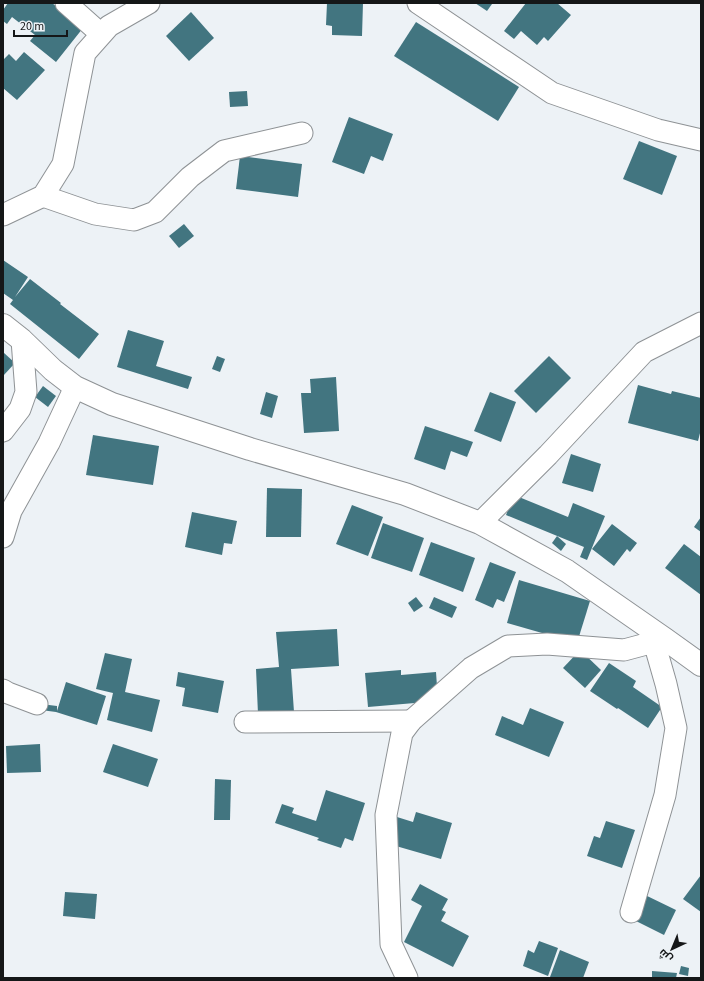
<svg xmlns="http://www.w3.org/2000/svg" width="704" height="981" viewBox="0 0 704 981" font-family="'Source Sans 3',Cairo,sans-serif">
<rect width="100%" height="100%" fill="#edf2f6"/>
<g fill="#427580">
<polygon points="8,3 52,3 83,28 56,62 30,41 35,35 12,17 7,24 3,21 3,10"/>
<polygon points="327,3 363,3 362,36 332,35 332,26 326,25"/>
<polygon points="475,3 490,3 492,4 487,11"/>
<polygon points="526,3 557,3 571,15 548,41 544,37 537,45 521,31 514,39 504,31"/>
<polygon points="191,12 214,38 189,61 166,36"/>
<polygon points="416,22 519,87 498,121 394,56"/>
<polygon points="24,52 45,70 17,100 3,88 3,60 9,54 16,61"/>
<polygon points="247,91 248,106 230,107 229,92"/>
<polygon points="349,117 393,134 383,161 371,156 364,174 332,162"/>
<polygon points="639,141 677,156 662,195 623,179"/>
<polygon points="240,156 302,164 298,197 236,189"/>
<polygon points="184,224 194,236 179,248 169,236"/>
<polygon points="3,260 28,277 15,297 30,279 61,303 60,304 99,334 79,359 10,304 13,300 3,293"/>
<polygon points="128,330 164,341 156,366 192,377 188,389 117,367"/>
<polygon points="3,352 15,363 3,376"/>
<polygon points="217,356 225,359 220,372 212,369"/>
<polygon points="549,356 571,378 536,413 514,391"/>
<polygon points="336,377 339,431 304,433 301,393 311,393 310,379"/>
<polygon points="638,385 671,394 672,391 701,398 701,429 698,441 628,423"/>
<polygon points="43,386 56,396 48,407 35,397"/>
<polygon points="266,392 278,396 272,418 260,414"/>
<polygon points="490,392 516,402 501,442 474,431"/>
<polygon points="425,426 473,442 467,457 451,451 445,470 414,459"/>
<polygon points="93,435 159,446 153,485 86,475"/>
<polygon points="571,454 601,464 593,492 562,483"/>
<polygon points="267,488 302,489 301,537 266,537"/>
<polygon points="514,495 568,517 573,503 605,516 587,560 580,557 584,547 506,515"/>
<polygon points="352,505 383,517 368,556 336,544"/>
<polygon points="192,512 237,521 232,544 224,543 222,555 185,547"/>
<polygon points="701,517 701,532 694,527"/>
<polygon points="383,523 424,538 412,572 371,558"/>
<polygon points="612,524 637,543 630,552 627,549 614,566 592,549"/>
<polygon points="557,536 566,544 561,551 552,543"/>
<polygon points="431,542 475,558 463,592 419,575"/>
<polygon points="684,544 701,557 701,595 665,568"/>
<polygon points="490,562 516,572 504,602 497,599 493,608 475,600"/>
<polygon points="519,580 590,601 577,643 507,623"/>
<polygon points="416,597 423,606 414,612 408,603"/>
<polygon points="434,597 457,607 452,618 429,608"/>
<polygon points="337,629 339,666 291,669 294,712 258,714 256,669 279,667 276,632"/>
<polygon points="580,650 601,670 585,688 563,668"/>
<polygon points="105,653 132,659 125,692 160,700 152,732 107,720 113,693 96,689"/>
<polygon points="609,663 636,681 633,687 662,707 648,728 618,708 617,709 590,691"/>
<polygon points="401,670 401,675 436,672 438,701 368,707 365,673"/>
<polygon points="178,672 224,681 218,713 182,706 185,688 176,686"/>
<polygon points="66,682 106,696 97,725 56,712 41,710 41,704 57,706 57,711"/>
<polygon points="530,708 564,722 549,757 495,735 502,716 523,725"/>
<polygon points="40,744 41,772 7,773 6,746"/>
<polygon points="113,744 158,759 148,787 103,772"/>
<polygon points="215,779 231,780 230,820 214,820"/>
<polygon points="326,790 365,803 353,841 345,838 341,848 317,840 319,838 275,823 282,804 294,808 292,813 316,821"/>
<polygon points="416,812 452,823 441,859 389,844 397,817 413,822"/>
<polygon points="606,821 635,830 622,868 587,856 594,836 600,838"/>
<polygon points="701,875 701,912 683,899"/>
<polygon points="420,884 448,899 442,910 446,912 441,921 469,936 453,967 404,942 422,906 411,900"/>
<polygon points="65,892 97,894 95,919 63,916"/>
<polygon points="643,894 676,910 664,935 630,918"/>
<polygon points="539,941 558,948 548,976 523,966 528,950 534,953"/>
<polygon points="560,950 589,962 583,978 553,978 550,977"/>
<polygon points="681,966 689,968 688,976 679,974"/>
<polygon points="652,971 677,973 676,978 652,978"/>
</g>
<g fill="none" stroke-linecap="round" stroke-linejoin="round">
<defs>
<g id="minor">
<polyline points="66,3 101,34"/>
<polyline points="418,3 552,93 658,130 701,140"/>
<polyline points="43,196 95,214 134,220 155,212 190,177 224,151 302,133"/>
<polyline points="3,215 43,196 63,164 85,53 109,26 149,3"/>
<polyline points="3,431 20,409 26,392 22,340"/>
<polyline points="480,523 548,455 644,352 701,323"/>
<polyline points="3,537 11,511 49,443 75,387"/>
<polyline points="3,690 8,693 37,704"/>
<polyline points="245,722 411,721"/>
<polyline points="631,912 665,795 676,728 666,684 654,642"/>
<polyline points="407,978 391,944 386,815 402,733 411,721 471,668 508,646 547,644 624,650 665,639"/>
</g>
<polyline id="secondary" points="3,325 22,340 53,370 75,387 112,404 250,449 405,494 480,523 567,571 665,639 701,665"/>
</defs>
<use href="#minor" stroke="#8e9295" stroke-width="23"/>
<use href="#secondary" stroke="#8e9295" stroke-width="24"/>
<use href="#minor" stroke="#fff" stroke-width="21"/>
<use href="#secondary" stroke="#fff" stroke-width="22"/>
</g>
<rect width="704" height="981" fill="none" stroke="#151718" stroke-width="8"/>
<g transform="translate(672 949) rotate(224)" stroke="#edf2f6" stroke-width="3" paint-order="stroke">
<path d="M0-3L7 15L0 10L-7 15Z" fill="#151718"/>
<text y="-6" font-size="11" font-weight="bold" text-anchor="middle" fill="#151718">ش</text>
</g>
<path d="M14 30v6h53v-6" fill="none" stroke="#151718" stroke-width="2"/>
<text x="20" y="30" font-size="12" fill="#151718" stroke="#edf2f6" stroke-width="3" paint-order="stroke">20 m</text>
</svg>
